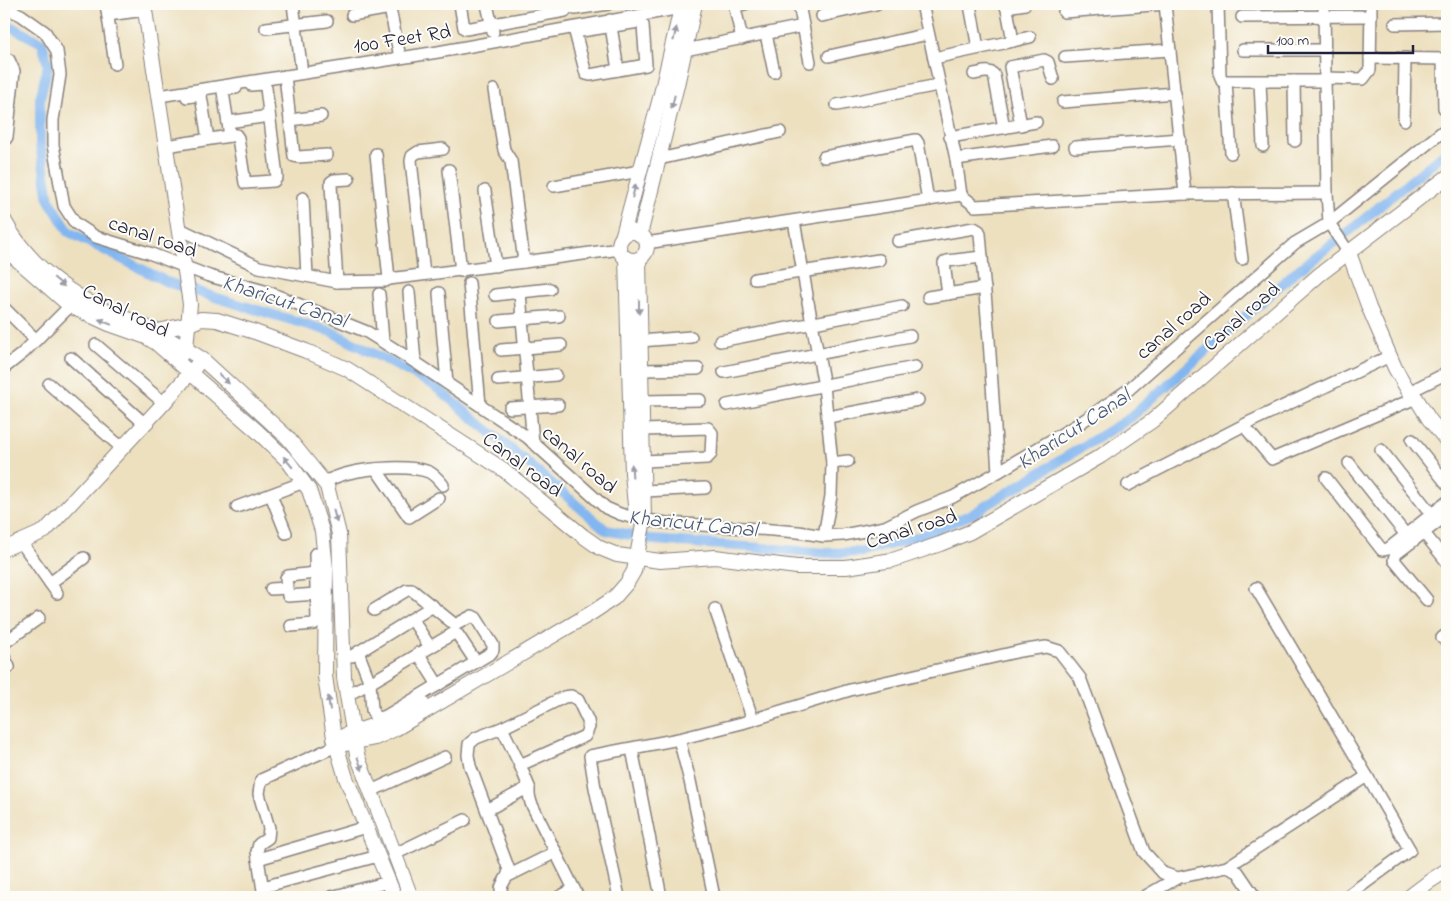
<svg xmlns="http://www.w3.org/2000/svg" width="1451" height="901" viewBox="0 0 1451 901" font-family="'Indie Flower',sans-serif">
<rect width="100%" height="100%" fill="#fdfcf7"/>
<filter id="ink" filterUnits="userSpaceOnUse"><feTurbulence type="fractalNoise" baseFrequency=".02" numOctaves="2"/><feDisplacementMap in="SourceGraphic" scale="10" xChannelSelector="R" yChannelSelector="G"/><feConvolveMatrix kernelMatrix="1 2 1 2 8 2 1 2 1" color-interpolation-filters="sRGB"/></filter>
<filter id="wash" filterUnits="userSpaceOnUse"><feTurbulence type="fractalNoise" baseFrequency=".0096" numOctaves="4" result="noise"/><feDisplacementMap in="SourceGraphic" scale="20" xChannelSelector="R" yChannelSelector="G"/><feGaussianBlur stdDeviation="1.12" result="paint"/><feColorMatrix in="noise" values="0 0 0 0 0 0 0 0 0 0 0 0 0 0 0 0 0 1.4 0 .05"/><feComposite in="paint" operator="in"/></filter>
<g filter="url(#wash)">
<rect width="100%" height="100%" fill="#ede0bf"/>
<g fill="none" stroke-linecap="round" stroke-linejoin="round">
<polyline stroke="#82b6f0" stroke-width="10" points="4,23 42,43 48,65 40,99 40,144 49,200 69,232 167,282 227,301 332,332 432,384 529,464 606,530 654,540 827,553 863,552 921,536 974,513 1130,418 1294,273 1358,224 1447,151"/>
</g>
</g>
<g filter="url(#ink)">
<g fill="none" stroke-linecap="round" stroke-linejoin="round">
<defs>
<g id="minor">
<polyline points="106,4 115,64"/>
<polyline points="293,4 302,73"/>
<polyline points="389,4 400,57"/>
<polyline points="460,4 464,28 466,29 565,11 565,4"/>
<polyline points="487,4 493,32"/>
<polyline points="572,4 573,8 575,9 608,4"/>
<polyline points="799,4 810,62"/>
<polyline points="1165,4 1185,194"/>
<polyline points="1218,4 1220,75 1222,81 1324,81"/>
<polyline points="1324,4 1325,78"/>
<polyline points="970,5 978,48"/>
<polyline points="4,7 21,15 45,32 57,51 60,75 53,120 53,145 64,206 75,223 96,237 149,253 209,276 268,292 367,332 415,362 527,437 606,508 620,514 634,518 667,523 718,526 798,532 824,536 843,535 885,527 917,511 953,497 998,472 1080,423 1128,390 1295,243 1329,223 1447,128"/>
<polyline points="1006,7 1025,4"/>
<polyline points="1064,12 1165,4"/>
<polyline points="108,15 145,10"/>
<polyline points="352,15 390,8"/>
<polyline points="822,16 876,4"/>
<polyline points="1242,17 1371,16"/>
<polyline points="610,20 618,70"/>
<polygon points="639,22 643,25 646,65 590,75 586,74 575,32"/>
<polyline points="1395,24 1447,23"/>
<polyline points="266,28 327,21"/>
<polyline points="766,34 774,72"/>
<polyline points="742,39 735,8 736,6 745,4"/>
<polyline points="1013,41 1030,37"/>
<polyline points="685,50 803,26"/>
<polyline points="1243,50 1324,50"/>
<polyline points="829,56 928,34"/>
<polyline points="4,57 9,60 14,71 7,137 4,141"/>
<polyline points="1065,57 1170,50"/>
<polyline points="934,58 1013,41 1006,4"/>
<polyline points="1370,58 1447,59"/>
<polyline points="1443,59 1444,108"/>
<path d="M974 74C981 73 989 69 994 75L1004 128"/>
<polyline points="285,76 294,156 298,157 327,155"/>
<polyline points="1294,81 1295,141"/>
<polyline points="1226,82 1231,153"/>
<polyline points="1260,82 1263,146"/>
<polyline points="494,90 504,150 511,161 524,262"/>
<polyline points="159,96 438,52 681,8"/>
<polyline points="187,97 199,95 201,96 208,139"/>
<polyline points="1063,102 1175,93"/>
<polyline points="837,105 938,85"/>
<polyline points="290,120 321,116"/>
<polyline points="1404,120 1405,58"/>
<polyline points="228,122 269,116"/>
<polyline points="1021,125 1010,67 1044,60 1048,62 1053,79"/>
<polyline points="230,136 223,92 226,89 236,88"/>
<polyline points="950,137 1036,122"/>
<polyline points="166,146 236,135 238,138 245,183 274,181 277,177 266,88 263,84 251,85"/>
<polyline points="1075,147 1180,139"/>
<polyline points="376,154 389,279"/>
<polyline points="824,157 916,140 918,143 928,200"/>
<polyline points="659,159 780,132"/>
<polyline points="956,159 1052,146"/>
<polyline points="449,170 461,271"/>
<polyline points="554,186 640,171"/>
<polyline points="485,191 496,266"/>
<polyline points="1233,193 1242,259"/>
<polyline points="961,195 975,206 1185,194 1327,193"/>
<polyline points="303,198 307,276"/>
<polyline points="794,221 807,295"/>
<polyline points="178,228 259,267 337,282 385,281 389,279 524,262 620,249"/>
<polyline points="898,241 974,228 979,231 980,234 989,340 998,472"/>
<polyline points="646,243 961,195 956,159 922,4"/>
<polyline points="1349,253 1329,223 1327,193 1325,78 1363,79 1370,70 1371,4"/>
<polyline points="424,274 411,161 412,156 418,152 443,149"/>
<polyline points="755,279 879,260"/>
<polyline points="337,282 331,185 331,182 334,180 349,179"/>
<polyline points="469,283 480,405"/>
<polyline points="409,292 415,362"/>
<polyline points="520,292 550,289"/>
<polyline points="439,293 447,383"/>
<polyline points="379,294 383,341"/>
<polyline points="948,294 944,263 947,261 982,257"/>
<polyline points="495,295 520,292 522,319 559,316"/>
<polyline points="928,297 985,288"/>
<polyline points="808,302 824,386 832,463 831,496 824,536"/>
<polyline points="4,308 36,340"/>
<polyline points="499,321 522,319 533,443"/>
<polyline points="640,341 691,337"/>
<polyline points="720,341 902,306"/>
<polyline points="96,345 164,403"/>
<polyline points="501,350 561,345"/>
<polyline points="71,358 145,424"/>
<polyline points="4,368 23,353 70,306"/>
<polyline points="641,370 698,369"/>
<polyline points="724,372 910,336"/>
<polyline points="498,380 556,375"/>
<polyline points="49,384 122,448"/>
<polyline points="1409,392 1447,373"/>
<polyline points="642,401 700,400"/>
<polyline points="727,405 915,367"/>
<polyline points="510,408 558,405"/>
<polyline points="828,417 918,400"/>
<polyline points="1244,426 1272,459 1416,398"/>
<polyline points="643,430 708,428 712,433 711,454 707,458 644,461"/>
<polyline points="1412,440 1447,484"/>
<polyline points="1381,450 1432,515"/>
<polyline points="832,463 848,461"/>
<polyline points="1349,463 1406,535"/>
<polyline points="376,469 409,517 439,498"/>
<polyline points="1326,478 1382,550 1388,549 1447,502"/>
<path d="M323 482C331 479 340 475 349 473 369 468 410 465 429 472 435 475 439 480 443 485"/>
<polyline points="1128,485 1252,421 1390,356"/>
<polyline points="644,491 705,488"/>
<polyline points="271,495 286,533"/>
<polyline points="237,507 304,482"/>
<polyline points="1424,533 1447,562"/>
<polyline points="21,542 57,593"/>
<polyline points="316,573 288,576 286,578 288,596 317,594"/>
<polyline points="50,583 84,558"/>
<polyline points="271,589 287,588"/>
<polyline points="1427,600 1394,560 1396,554 1447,515"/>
<polyline points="715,609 753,720"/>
<polyline points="412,619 430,647"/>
<polyline points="291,626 314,624 317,619 315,554"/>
<polyline points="1442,638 1447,634"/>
<polyline points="4,643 39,618"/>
<polyline points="358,652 370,683 372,710 374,715 380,718 386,716 491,653 493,650 493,645 476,618 472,616 457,624 454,624 412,590 407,590 374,610"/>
<polyline points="418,653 438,685"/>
<polyline points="352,656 433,606"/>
<polyline points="4,657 9,667 4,671"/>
<polyline points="347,695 370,683 454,633 458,635 476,662"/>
<polyline points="502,728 564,697 571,696 578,700 588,721 589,727 585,736 520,765"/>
<polyline points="679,739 742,723 850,690 1020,651 1046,647 1059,651 1080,678 1144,852 1163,873 1177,878 1227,867 1238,872 1255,897"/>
<polyline points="632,749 661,897"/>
<polyline points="371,791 445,757"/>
<polyline points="487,810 529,787"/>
<polyline points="395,854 465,820"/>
<polyline points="258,859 366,827"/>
<polyline points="1227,867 1367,776 1256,588"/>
<polyline points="508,876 556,852"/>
<polyline points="263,887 378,856"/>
<polyline points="264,897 257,852 259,844 268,838 269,828 259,794 261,780 336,746"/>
<polyline points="331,897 389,882"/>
<path d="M502 897C498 882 507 883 509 870L470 766 468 755 469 744 476 738 502 728 520 765 529 787V795L531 803 578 897"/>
<polyline points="559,897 574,889"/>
<polyline points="619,897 595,788 590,756 679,739 690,781 714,897"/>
<polyline points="1144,897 1177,878"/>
<polyline points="1346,897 1410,850 1367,776"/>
</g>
<g id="tertiary">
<polyline points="144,4 190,304 186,349 181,355"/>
<path d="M4 220C25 260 62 289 102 309 115 315 129 319 142 325 162 335 183 347 202 359L288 438 327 486 339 534 344 677 357 755 411 897"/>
<circle cx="633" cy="246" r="14"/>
<polyline points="640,235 677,85 695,4"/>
<polyline points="622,238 660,98 682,4"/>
<polyline points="4,240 14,257 70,306 109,324 146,337 156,343 257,431 288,461 309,490 322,531 326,569 325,676 334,738 346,778 395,897"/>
<polyline points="1349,253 1369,308 1395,368 1409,392 1416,398 1429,419 1447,441"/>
<polyline points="626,258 632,473 636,517"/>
<polyline points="154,332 189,324 201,319 217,320 255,332 306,351 347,369 504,470 583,536 600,548 617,555 660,561 715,557 797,567 846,567 893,560 940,544 970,532 1101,456 1152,421 1319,275 1447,177"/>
<polyline points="4,549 45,531 164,403 196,366"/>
<polyline points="345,735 386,721 422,703"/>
<polyline points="346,744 375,738 395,729 593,612 614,598 627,583 634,571 644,520 639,259"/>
<polyline points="1409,897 1430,881 1447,870"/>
</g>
</defs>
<use href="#minor" stroke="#88817d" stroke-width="14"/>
<use href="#tertiary" stroke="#88817d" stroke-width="16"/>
<use href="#minor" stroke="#fff" stroke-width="11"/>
<use href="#tertiary" stroke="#fff" stroke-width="14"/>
</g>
<defs><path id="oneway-solid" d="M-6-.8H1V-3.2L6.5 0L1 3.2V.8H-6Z" transform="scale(1.25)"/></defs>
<g fill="#9c9ca7">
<use href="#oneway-solid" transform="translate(675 34) rotate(-77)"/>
<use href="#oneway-solid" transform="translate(673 102) rotate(104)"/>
<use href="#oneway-solid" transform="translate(634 191) rotate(-75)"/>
<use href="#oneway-solid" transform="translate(59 282) rotate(40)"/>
<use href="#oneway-solid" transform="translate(639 307) rotate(90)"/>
<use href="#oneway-solid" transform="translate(105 322) rotate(-157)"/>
<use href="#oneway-solid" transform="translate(224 379) rotate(42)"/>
<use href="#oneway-solid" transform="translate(288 462) rotate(-130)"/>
<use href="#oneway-solid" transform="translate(632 471) rotate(-93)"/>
<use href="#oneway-solid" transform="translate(335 516) rotate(75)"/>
<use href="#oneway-solid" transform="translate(329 703) rotate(-98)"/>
<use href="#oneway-solid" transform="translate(360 764) rotate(69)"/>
</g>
</g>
<g text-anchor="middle" stroke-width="4" stroke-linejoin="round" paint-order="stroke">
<g font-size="21" fill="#22223b" stroke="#fdfcf7">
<text transform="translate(402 38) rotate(-9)" y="7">100 Feet Rd</text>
<text transform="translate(153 236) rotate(19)" y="7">canal road</text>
<text transform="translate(126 310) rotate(27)" y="7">Canal road</text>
<text transform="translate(1241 316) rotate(-41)" y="7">Canal road</text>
<text transform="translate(1173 325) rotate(-41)" y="7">canal road</text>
<text transform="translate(580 459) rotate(41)" y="7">canal road</text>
<text transform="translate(523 464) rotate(37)" y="7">Canal road</text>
<text transform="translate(911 528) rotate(-17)" y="7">Canal road</text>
</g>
<g font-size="22" font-style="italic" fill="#44567a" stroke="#fdfcf7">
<text transform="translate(285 300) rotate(18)" y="8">Kharicut Canal</text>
<text transform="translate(1073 428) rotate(-33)" y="8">Kharicut Canal</text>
<text transform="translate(693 522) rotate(6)" y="8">Kharicut Canal</text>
</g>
</g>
<rect width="1451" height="901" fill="none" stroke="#fdfcf7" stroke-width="20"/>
<path d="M1268 45v8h145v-8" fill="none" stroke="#22223b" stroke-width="2.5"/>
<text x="1276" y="45" font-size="15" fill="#22223b" stroke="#fdfcf7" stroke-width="4" paint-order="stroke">100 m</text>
</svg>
